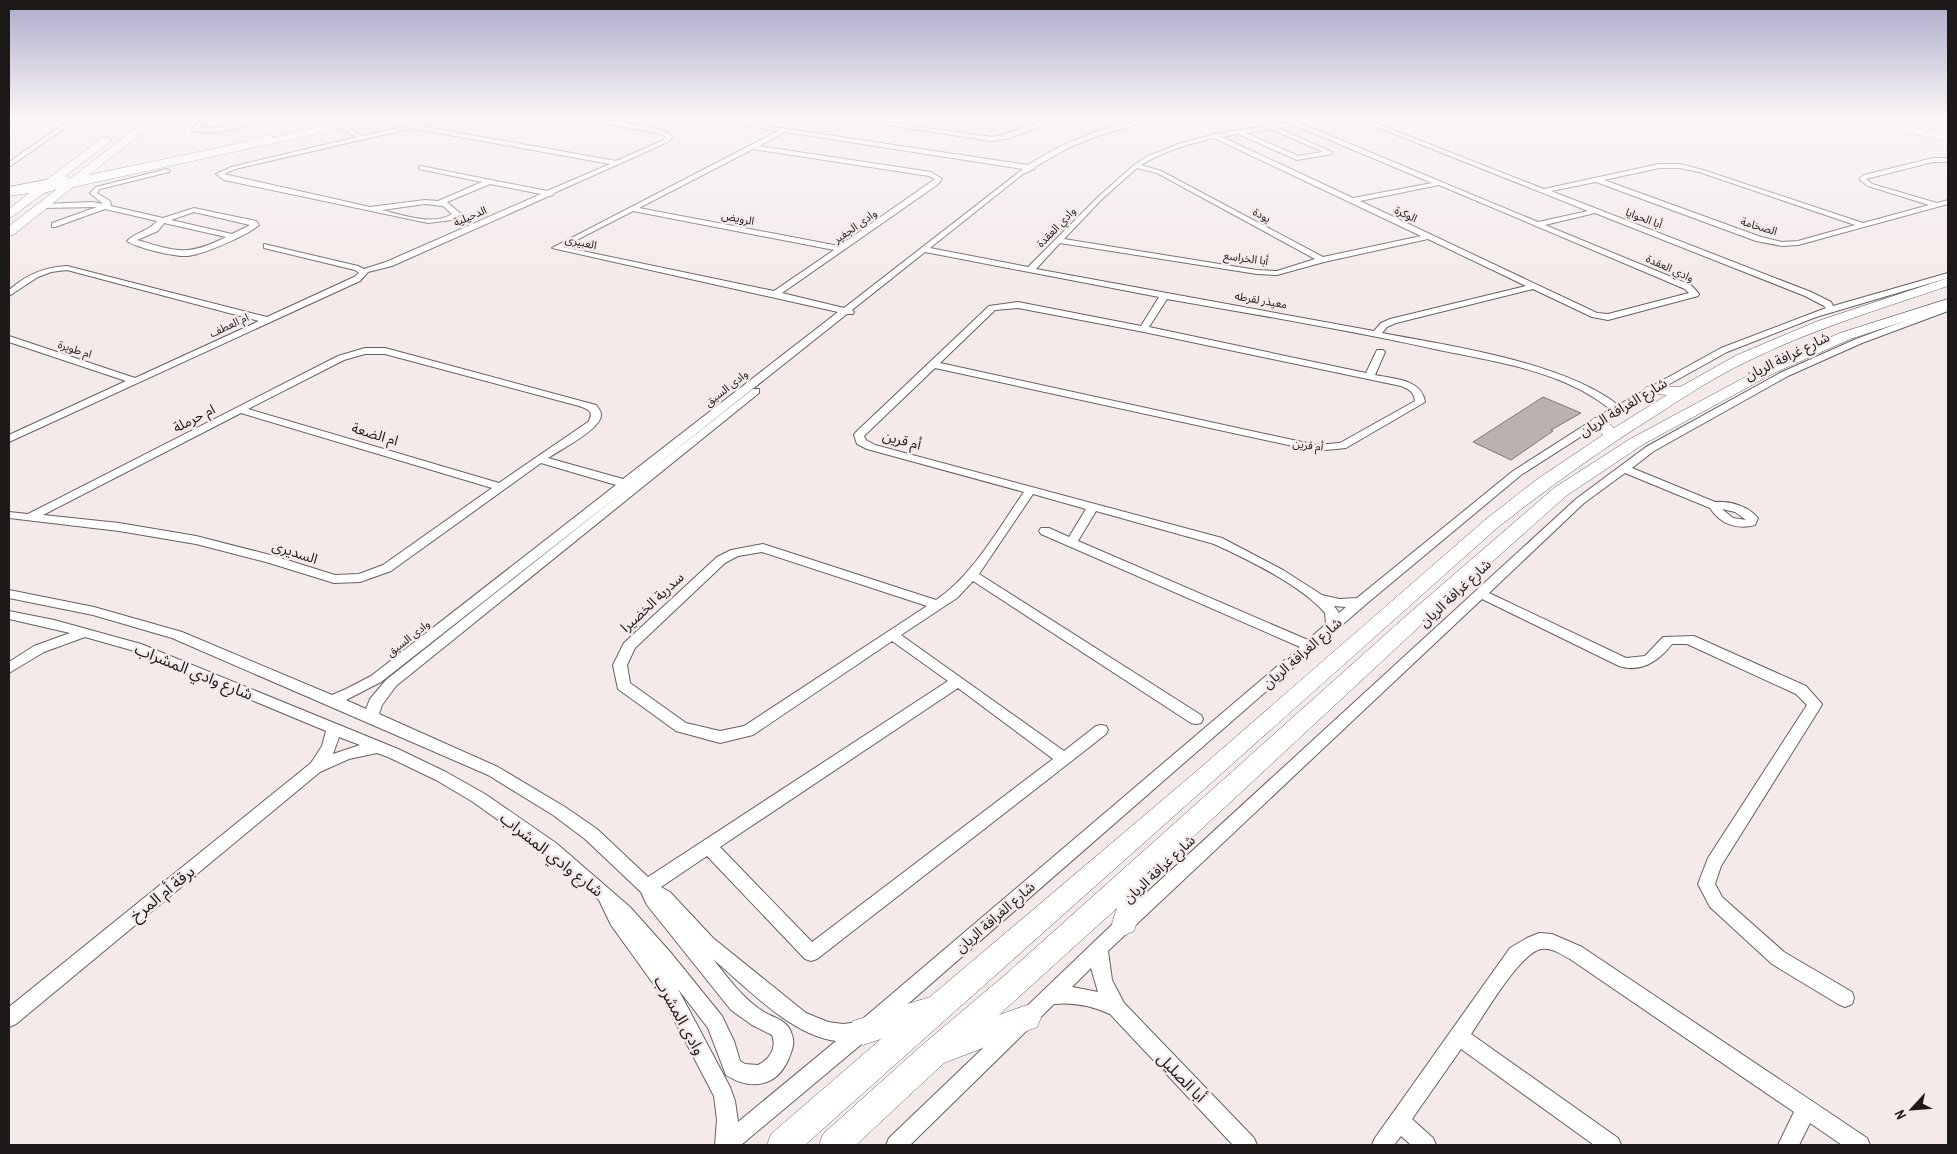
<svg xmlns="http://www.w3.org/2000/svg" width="1957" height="1154" viewBox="0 0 1957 1154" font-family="'Archivo Narrow','Noto Sans Arabic',sans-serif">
<rect width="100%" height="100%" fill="#f4eaea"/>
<polygon fill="#bbb1b1" stroke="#7e7675" points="1543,397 1581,413 1551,430 1553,431 1511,460 1473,442"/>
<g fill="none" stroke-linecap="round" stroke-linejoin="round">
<defs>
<g id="street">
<polygon points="71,119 78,119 9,167 9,162"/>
<path d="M202 119H208L199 128C225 130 250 118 276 119L214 133 192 131V129Z"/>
<path d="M436 119H446L421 126 616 161 664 140 665 136 658 133 581 119C604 119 650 124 670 134L672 138 668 142 554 193 553 195 549 196 392 266 368 272 360 281 9 442V435L126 381 9 342V336L135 378 259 321 67 270 51 272 38 277 9 296V290C26 275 44 267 67 266L267 317 354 277 359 273 355 270 264 248V244L358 266 364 269 386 262 541 194 490 184 447 202 461 214 452 220 428 223 224 180 216 174 231 167 357 137 344 130 333 128V126L347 127 363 136ZM413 128 416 129 610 164 547 191 421 166 419 167V169L482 182 438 201 425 200 370 207 224 174 235 169ZM425 204 443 206 452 214C433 226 402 215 382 210Z"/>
<path d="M707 119H721L1028 165C1068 139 1121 119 1166 119L1141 126 1138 124 1100 135 1068 148 1035 167 1034 169 1023 174 930 248 1028 267 1098 197 1134 165 1148 156 1181 143 1215 134 1295 121 1538 222 1588 211 1357 119H1365L1544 189 1659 164H1680L1703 170 1863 223 1929 205 1868 186 1860 180V178L1864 175 1933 158H1948V162H1933L1866 179 1872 184 1937 203 1948 200V204L1798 245 1782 246 1756 241 1596 182 1551 191 1811 292 1831 302 1833 306 1948 273V278L1816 317 1727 352 1621 411 1521 475 1365 605 870 1037 741 1145H715L717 1120 714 1096 660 993 611 925 599 900 544 853 473 802 436 780 388 757 377 753 349 759 320 772 16 1024 9 1027V1007L311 763 322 746 326 731 131 650 85 637 44 652 9 673V662L34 646 70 633 9 619V611L54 620 141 644 398 749 446 772 485 794 556 843 630 907 671 953 722 1016 734 1041 740 1061 745 1064 758 1065C770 1059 777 1048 772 1035L752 1025 731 1010 647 905 641 892 585 839 553 815 488 775 172 638 93 615 9 598V590L94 607 182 632 332 695 346 689 371 676 616 485 541 463 391 571 360 582 334 583 266 562 196 544 119 531 9 518V512L28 514 338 356 365 348H385L596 405C599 409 603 413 600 419 595 432 560 450 548 458L623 479 838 312 552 248 778 131ZM1294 125 1432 183 1353 198 1222 137 1238 134 1297 160 1332 154V152L1278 128ZM1271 129 1323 152 1298 156 1246 133ZM785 132 1023 169 844 308 782 293 937 185 942 179 931 172 759 146ZM1214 138 1421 236 1323 257 1161 171 1141 165C1164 151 1189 144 1214 138ZM753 149 929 176 935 179 839 246 639 208ZM1137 168 1157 173 1315 259 1277 271 1257 270 1064 239 1102 199ZM1659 168H1680L1699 172 1855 225 1798 241 1782 242 1761 237 1604 180ZM1439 185 1685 289 1689 293 1608 314 1597 313 1360 201ZM633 211 834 250 774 291 563 247ZM1595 213 1805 296 1824 306 1826 308 1721 348 1618 405C1563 362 1451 346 1382 333L1387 327 1396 323 1533 289 1592 317 1608 320 1698 296 1699 294 1691 285 1545 225ZM1428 239 1526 286 1390 319 1381 323 1374 331 1036 269 1060 243 1257 274 1277 275 1324 262ZM925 252 1159 297 1141 326 1018 302 989 306 855 433 854 435 857 444 867 449 1024 492C998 529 974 574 936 600L763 544 731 550 717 557 624 643 613 665 618 689 676 731 720 743 753 735 892 641 948 681 648 877 597 829 565 807 498 767 379 714 382 705 396 686 759 393V389H753L634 483 847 314H853L854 312 852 310ZM1167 299C1258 315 1349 330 1439 350 1497 362 1563 371 1610 409L1513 471 1357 598 1339 599 1322 595 1283 570 1222 538 875 445 866 440 864 436 935 368 1316 451 1346 448 1425 402C1422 379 1394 379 1375 375L1385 352 1383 350H1377L1366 373 1149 327ZM1018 308 1144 332 1401 386C1409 389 1414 392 1415 401L1340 443 1316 445 940 363 995 310ZM365 354H385L579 406C588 409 595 412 588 422L499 483 248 409 344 360ZM241 413 492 488 383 565 359 574 335 575 274 556 196 536 119 523 43 515ZM628 488 386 680 370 699 366 709 346 700 381 682ZM1033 494 1086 509 1069 537 1049 528H1041L1039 531 1041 534 1300 647 859 1022 843 1024 828 1022 806 1013 713 938 670 892 661 887 707 856 805 959 811 961 817 959 1069 763 1106 734 1108 730 1106 726 1101 725 1096 726 1064 751 901 635 957 598 973 581 1191 723 1196 724 1201 723 1203 719 1201 715 979 574ZM1096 511 1214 544C1247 559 1301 585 1325 613L1326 624 1308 640 1078 541ZM762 552 927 606 744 726 720 731 686 723 630 683 627 665 635 648 725 563 738 556ZM1334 606 1346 607 1339 613ZM958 688 1053 759 812 942 720 847ZM339 737 360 745 333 754ZM713 959C746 987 792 1036 836 1041L738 1122 735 1101 730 1087 678 989 708 1028 726 1075C751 1091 777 1087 789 1058 792 1050 795 1044 792 1035 788 1020 776 1019 764 1012 743 999 728 978 713 959Z"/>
<path d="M847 119H862L992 137C1014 134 1038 118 1057 119L1010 138 992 141Z"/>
<polygon points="1878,119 1887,119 1891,121 1888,123"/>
<path d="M167 169 170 171 169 172 100 189 97 193 110 201 111 206 163 218 194 208 256 221 259 225C248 235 202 255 187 256 175 257 137 248 127 241 136 232 149 231 157 221L105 209 55 227H52V223L97 207 42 208 38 206 42 204 92 202 103 204 90 193 96 187ZM194 212 250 225 232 234 171 220ZM164 223 226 237C187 257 176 251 137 240L158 231Z"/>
<path d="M1948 305V311L1862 343 1788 376 1654 451 1632 468 1715 502C1731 501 1748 506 1758 518L1755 525C1737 530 1720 524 1710 508L1625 473 1584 503 1489 593 1626 658 1645 656 1663 637 1694 636 1806 686 1822 704 1820 708 1721 866 1715 884 1722 897 1784 952 1852 992 1854 998 1852 1004 1845 1007 1838 1004 1772 964 1710 907 1698 884 1708 858 1807 705 1796 694 1687 644H1672C1659 661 1641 673 1619 666L1482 599 1108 951 1112 980 1124 1003 1254 1138 1257 1145H1233L1110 1014C1092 1006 1074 1002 1054 1004L910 1145H886L889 1138 1119 918 1576 499 1646 447 1782 372 1856 339ZM1722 509 1735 512 1746 520 1733 518ZM1091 968 1098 992 1072 987Z"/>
<path d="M1539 933 1552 934 1582 947 1867 1138 1870 1145H1842L1810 1123 1799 1145H1778L1794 1112 1570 959C1561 954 1551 947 1541 949 1519 954 1485 1014 1471 1034L1618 1138 1621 1145H1594L1461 1049 1412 1119 1433 1138 1436 1145H1411L1401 1136 1394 1145H1372L1375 1138 1510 948 1527 938Z"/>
</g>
<g id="secondary">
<polygon points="358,119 374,119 370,122 69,188 64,185 69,182"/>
<polygon points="1855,119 1871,119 1948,135 1948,141 1859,122"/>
<polygon points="66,176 71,179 70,181 9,193 9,187"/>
<path d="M1948 278V286C1880 309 1810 330 1746 362 1715 377 1687 395 1658 414 1602 449 1549 487 1497 528L805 1145H767L771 1134 881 1039 863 1045 853 1041 849 1031 853 1021 930 997 1192 775 1485 520 1536 480 1603 435 1591 421 1594 418H1604L1614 428 1667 395 1646 393 1644 390 1646 387H1680L1737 355 1818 321Z"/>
<polygon points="1948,299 1948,307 1850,339 1774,373 1642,445 1566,496 1420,626 1152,875 1134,931 1125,935 1116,931 1112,923 1117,908 999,1015 1027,1005 1037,1009 1041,1018 1037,1027 944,1063 856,1145 819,1145 823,1134 921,1046 1005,975 1406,616 1554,488 1630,439 1764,367 1840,333"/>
</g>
<polygon id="primary" points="148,119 159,119 89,175 246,142 268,134 273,137 249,147 77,184 13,235 9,236 9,226 57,189 44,193 13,216 9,218 9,209 29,193 9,196 9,190 40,185 102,138 110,138 110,142 57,182 70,179"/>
</defs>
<use href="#street" stroke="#68605f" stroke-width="2"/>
<use href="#secondary" stroke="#68605f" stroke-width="1"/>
<use href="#primary" stroke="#68605f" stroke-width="1"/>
<use href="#street" fill="#fff" fill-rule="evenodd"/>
<use href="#secondary" fill="#fff" fill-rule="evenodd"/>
<use href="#primary" fill="#fff" fill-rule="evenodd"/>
</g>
<linearGradient id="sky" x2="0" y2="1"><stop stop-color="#adaccb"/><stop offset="0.42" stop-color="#faf6f6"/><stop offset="1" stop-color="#faf6f6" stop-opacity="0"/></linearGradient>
<rect width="1957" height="280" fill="url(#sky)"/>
<g text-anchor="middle" stroke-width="5" stroke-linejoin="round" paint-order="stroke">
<g font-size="11" fill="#1d1919" stroke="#f4eaea">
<text transform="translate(1406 214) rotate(25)" y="4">الوكرة</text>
<text transform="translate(1262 215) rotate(28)" y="4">يودة</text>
<text transform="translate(470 216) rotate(-23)" y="4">الدحيلية</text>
<text transform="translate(738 218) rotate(11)" y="4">الرويض</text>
<text transform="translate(1644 218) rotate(21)" y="4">أبا الحوايا</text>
<text transform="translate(855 226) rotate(-35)" y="4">وادى الجفير</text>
<text transform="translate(1759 226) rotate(17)" y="4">الصخامة</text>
<text transform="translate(1056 227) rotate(-46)" y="4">وادي العقدة</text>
<text transform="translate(581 242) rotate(12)" y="4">العبيرى</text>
<text transform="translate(1246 258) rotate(8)" y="4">أبا الخراسع</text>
<text transform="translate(1670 268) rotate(24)" y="4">وادي العقدة</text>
<text transform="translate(1261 300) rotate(10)" y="4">معيذر لقرطه</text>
<text transform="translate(229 325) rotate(-25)" y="4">ام العطف</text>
<text transform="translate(75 349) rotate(18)" y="4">ام طويرة</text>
<text transform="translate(726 388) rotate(-38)" y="4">وادى السيق</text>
<text transform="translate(1308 445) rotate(7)" y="4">أم قرين</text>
<text transform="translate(408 638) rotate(-38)" y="4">وادى السيق</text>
</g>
<g font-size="14" fill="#1d1919" stroke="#f4eaea">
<text transform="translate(1787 356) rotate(-26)" y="5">شارع غرافة الريان</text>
<text transform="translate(1623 407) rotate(-31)" y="5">شارع الغرافة الريان</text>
<text transform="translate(194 418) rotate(-27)" y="5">ام حرملة</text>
<text transform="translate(375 434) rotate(17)" y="5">ام الضعة</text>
<text transform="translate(902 440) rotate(15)" y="5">أم قرين</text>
<text transform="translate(295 552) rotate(18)" y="5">السديرى</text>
<text transform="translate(1455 593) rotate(-43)" y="5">شارع غرافة الريان</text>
<text transform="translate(652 602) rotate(-43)" y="5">سدرية الخضيرا</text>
<text transform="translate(1302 653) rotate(-41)" y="5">شارع الغرافة الريان</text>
<text transform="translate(1159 869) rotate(-43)" y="5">شارع غرافة الريان</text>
<text transform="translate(995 917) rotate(-41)" y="5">شارع الغرافة الريان</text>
</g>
<g font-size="16" fill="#1d1919" stroke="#f4eaea">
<text transform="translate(194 671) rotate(22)" y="6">شارع وادي المشراب</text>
<text transform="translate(552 854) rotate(38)" y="6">شارع وادي المشراب</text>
<text transform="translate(162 893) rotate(-39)" y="6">برقة أم المرخ</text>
<text transform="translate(680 1015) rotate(61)" y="6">وادى المشرب</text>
<text transform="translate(1182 1077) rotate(46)" y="6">أبا الصليل</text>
</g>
</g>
<rect width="1957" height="1154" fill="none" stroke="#1d1919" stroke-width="20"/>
<g transform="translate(1912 1109) rotate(244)" stroke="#f4eaea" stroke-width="4" paint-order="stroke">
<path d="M0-4L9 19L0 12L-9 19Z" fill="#1d1919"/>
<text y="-8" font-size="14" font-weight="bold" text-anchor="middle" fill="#1d1919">N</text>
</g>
</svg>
